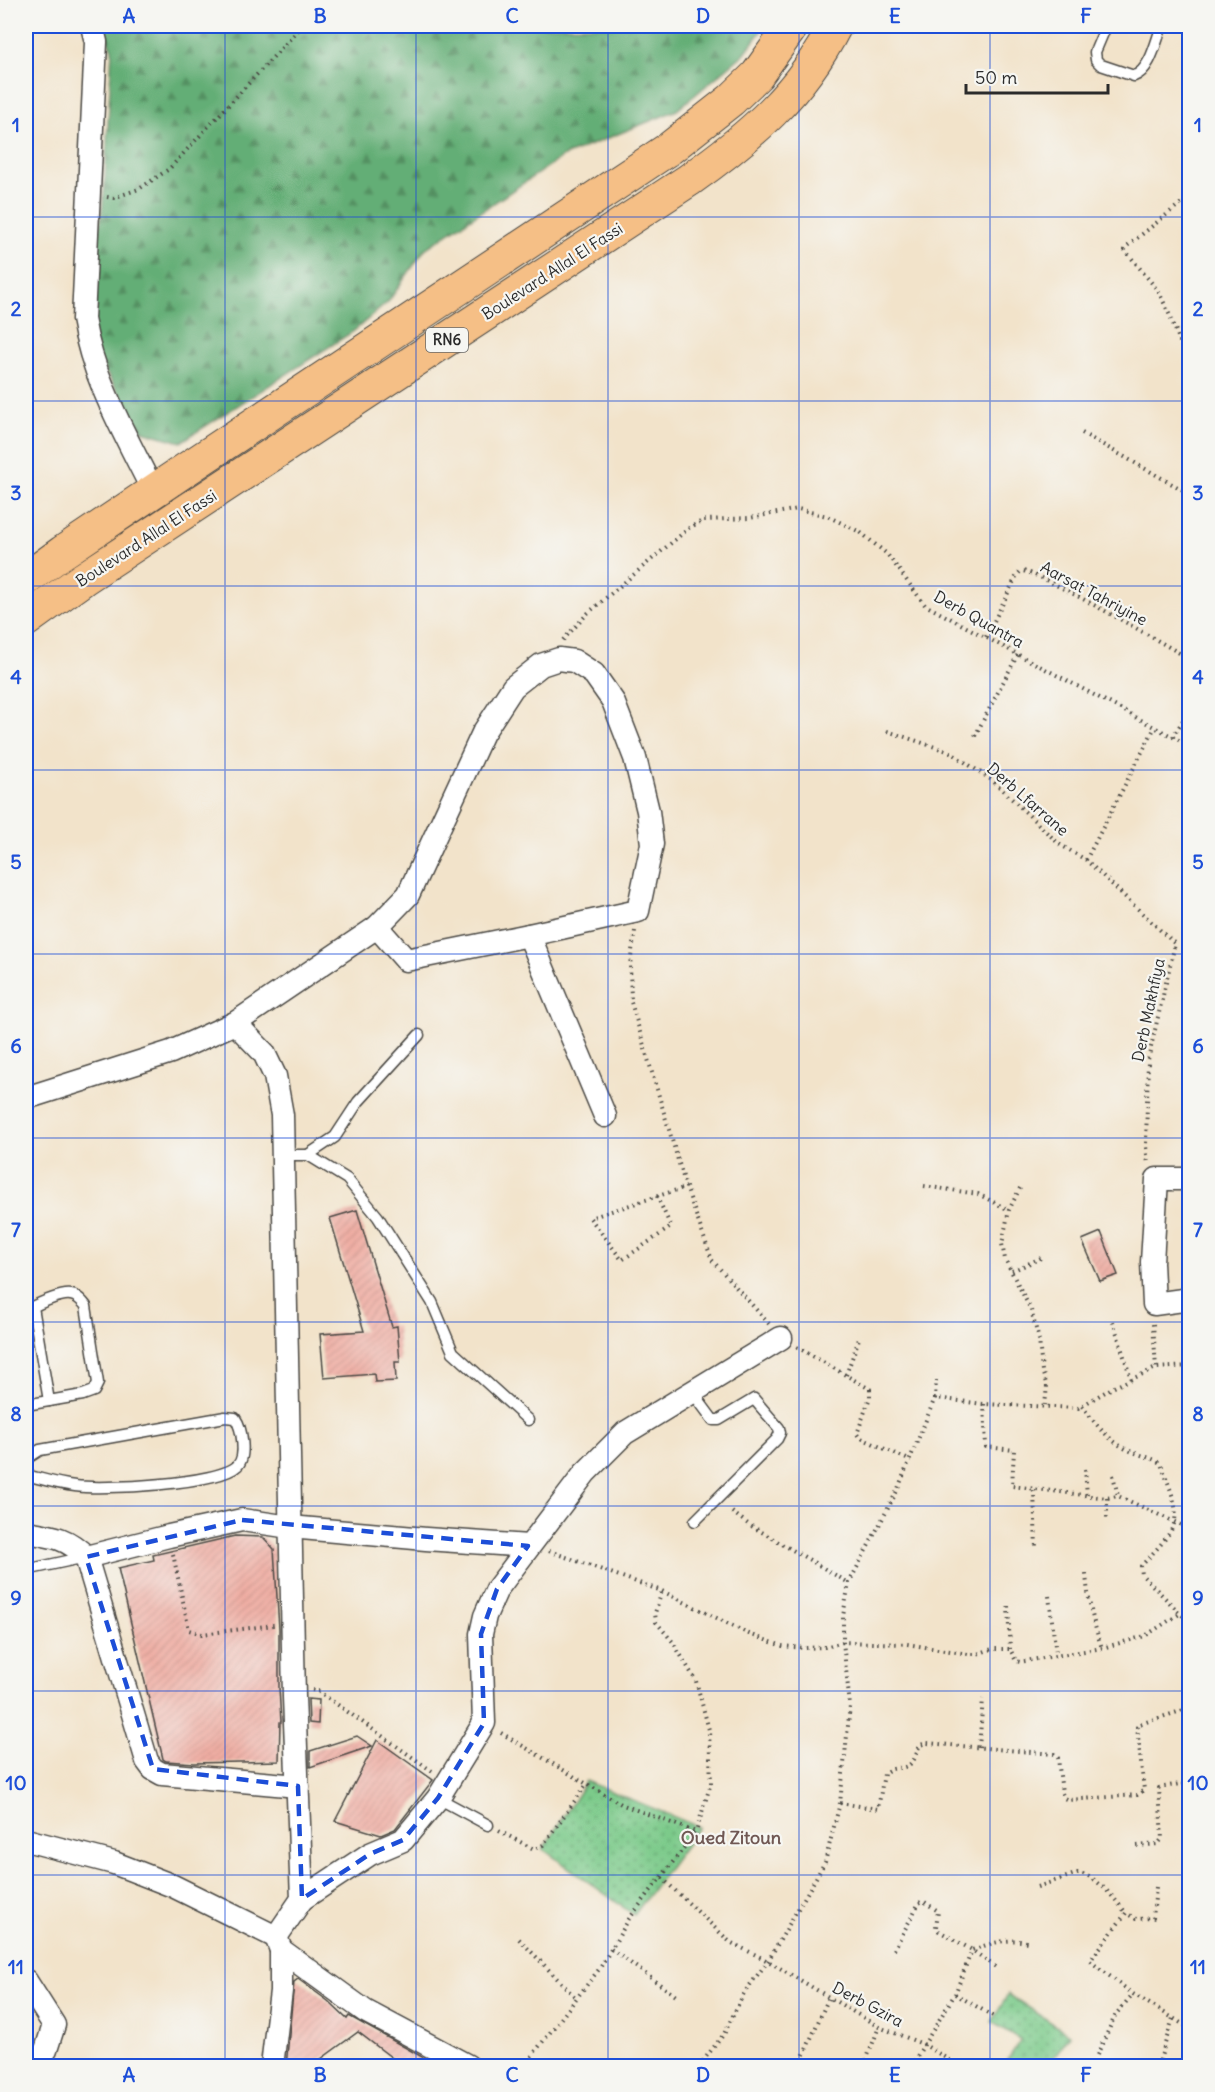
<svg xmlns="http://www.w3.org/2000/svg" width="1215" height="2092" viewBox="0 0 1215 2092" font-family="Delius,sans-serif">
<defs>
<pattern id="grass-dots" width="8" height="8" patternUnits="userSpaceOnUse" patternTransform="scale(1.5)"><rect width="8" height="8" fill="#7bca8a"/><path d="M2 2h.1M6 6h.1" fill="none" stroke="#65a471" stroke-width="1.8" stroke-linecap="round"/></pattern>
<pattern id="forest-firs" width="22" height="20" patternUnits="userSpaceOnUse" patternTransform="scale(1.5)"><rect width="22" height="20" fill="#64ae76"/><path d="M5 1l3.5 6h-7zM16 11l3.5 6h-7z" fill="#538e61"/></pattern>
<pattern id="building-hatch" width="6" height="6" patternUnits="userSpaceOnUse" patternTransform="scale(1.5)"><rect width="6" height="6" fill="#efaca1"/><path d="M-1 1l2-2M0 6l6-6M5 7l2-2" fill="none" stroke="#cd948b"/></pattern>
</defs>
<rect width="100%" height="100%" fill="#f6f6f2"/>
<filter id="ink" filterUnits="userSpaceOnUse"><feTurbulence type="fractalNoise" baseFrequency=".0167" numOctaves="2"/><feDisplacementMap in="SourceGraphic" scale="12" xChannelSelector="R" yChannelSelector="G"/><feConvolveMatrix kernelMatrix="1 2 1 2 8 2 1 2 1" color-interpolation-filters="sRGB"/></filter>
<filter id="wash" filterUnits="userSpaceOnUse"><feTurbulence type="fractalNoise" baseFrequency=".008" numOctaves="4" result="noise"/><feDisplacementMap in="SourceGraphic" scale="24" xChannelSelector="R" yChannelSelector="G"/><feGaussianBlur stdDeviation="1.35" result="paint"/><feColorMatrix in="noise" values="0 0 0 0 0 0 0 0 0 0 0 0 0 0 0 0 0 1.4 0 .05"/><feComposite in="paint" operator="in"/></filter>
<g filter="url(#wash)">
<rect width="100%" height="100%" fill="#f2e3ca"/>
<g fill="url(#grass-dots)" stroke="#537a5a" stroke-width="1.5">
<polygon points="586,1781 699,1827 634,1915 543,1849"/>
<polygon points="1008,1994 1070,2035 1047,2066 1003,2066 1021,2040 992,2022"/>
</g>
<polygon fill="url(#forest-firs)" stroke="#486c50" stroke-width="1.5" points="100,26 765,26 744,54 677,110 564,156 425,249 388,302 354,331 181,442 142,431 91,348 88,309 104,196 112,49"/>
<g id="blocks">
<g fill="url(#building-hatch)">
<polygon points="357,1210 392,1327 397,1326 400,1362 395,1362 396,1381 375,1382 374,1374 324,1378 320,1334 364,1331 330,1218"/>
<polygon points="1101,1232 1118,1275 1100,1281 1082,1240"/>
<polygon points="235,1536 263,1537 274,1549 279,1629 279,1688 281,1722 280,1722 279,1761 194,1763 166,1761 163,1759 118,1568 154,1560 153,1555"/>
<polygon points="308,1699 319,1700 318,1724 309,1723"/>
<polygon points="357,1736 372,1746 310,1767 310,1751"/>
<polygon points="377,1740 433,1780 395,1829 381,1835 335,1821"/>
<polygon points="298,1979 328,2001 347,2019 349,2016 440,2067 404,2067 358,2032 310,2067 286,2067 294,1982"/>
</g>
</g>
</g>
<g filter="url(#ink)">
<use href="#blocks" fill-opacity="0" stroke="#494743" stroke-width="1.5"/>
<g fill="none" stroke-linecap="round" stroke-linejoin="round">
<defs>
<g id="lane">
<path d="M1106 26 1095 52 1096 60 1101 65 1134 76C1151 70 1156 40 1162 26"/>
<polyline points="282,1155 308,1155 347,1179 378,1217 432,1302 453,1352 528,1420"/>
<polyline points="308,1155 335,1137 358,1102 419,1035"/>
<polyline points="33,1307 49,1401"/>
<path d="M26 1310C36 1305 60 1293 71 1295 78 1296 82 1301 86 1306L98 1383 94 1391 83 1395 26 1405"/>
<polyline points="693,1393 713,1420 719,1420 754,1399 779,1428 780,1433 777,1439 695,1521"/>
<path d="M26 1459 40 1450 225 1417 235 1418C242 1428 247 1457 237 1466 219 1484 102 1490 75 1486 58 1484 42 1479 26 1475"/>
<polyline points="26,1570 86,1557"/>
<polyline points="438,1798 488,1825"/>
</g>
<g id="street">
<path d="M92 26 96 42 83 319C93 380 126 436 153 491"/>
<polyline points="377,927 406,960 529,935 605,1116"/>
<polyline points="235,1023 264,1053 275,1076 282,1115 294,1697 302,1899 276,1937"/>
<polyline points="26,1098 171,1052 235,1023 377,927 408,895 483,733 513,687 541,665 559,659 574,661 594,674 613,701 635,758 648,811 652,844 638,911 529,935"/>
<polyline points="1190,1179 1157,1179 1152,1262 1154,1304 1190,1299"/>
<path d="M26 1532C51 1536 67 1537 86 1557L147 1761 153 1769 162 1774 298 1786"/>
<polyline points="86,1557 169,1536 242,1520 290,1527 426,1539 528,1546"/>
<polyline points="26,1840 114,1863 173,1886 276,1937"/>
<polyline points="302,1899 370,1854 403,1840 438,1798 484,1723 481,1634 485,1616 497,1589 585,1473 625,1433 781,1338"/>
<polyline points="276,1937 281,1950 365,2011 468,2066"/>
<polyline points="26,1981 54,2025 46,2050 34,2066"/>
<polyline points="272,2066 281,1991 281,1950"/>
</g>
<g id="primary">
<polyline points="26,579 63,552 188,468 670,148 731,100 757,75 792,26"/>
<path d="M26 620 83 579 689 180C750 137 801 93 835 26"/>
</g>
</defs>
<use href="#lane" stroke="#494743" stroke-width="13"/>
<use href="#street" stroke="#494743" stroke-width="25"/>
<use href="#primary" stroke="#494743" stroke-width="35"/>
<g stroke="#494743" stroke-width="4" stroke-dasharray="1.5 4.5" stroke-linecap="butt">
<polyline points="1190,196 1126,247 1125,250 1159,292 1171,318 1190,369"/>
<polyline points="107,197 113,198 139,189 169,169 302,26"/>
<polyline points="1082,433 1190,494"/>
<path d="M986 637 1017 575 1021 571C1035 569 1167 646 1190 659"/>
<polyline points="563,640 588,613 689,528 704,520 750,518 798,509 827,516 860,532 887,554 925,605 1190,746"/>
<polyline points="887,731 950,752 993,781 1059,844 1086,860 1175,944 1148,1060 1146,1146 1148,1164"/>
<polyline points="975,736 1018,654"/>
<polyline points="1173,737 1190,708"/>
<polyline points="1086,860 1155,727"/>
<polyline points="635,931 630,964 631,1002 686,1187 712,1260 769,1324"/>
<polyline points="924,1186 978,1194 1009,1210"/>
<polyline points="1020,1188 1009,1210 1002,1244 1005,1259 1031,1310 1039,1340 1042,1371 1047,1386 1045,1405"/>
<polyline points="657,1196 671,1227 622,1260 590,1218 686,1187"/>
<polyline points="1012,1271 1041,1258"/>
<polyline points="1113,1321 1131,1379"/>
<polyline points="1153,1324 1156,1368"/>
<polyline points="797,1347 870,1389 870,1397 857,1434 859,1437 911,1461"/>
<polyline points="846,1375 860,1336"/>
<polyline points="935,1399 936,1380"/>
<polyline points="984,1404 986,1447 1014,1450 1012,1486 1107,1498 1118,1496 1190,1529"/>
<path d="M1082 1406C1095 1423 1107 1439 1126 1449 1135 1454 1155 1458 1161 1464 1183 1522 1183 1521 1141 1566L1142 1575 1190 1623"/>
<polyline points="1085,1469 1087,1495"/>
<polyline points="1113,1475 1118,1496"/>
<polyline points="1034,1490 1036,1549"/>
<polyline points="1107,1498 1107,1521"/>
<polyline points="732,1512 748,1524 849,1583"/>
<polyline points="549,1551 662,1591 749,1634 782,1646 805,1648 825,1647 843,1642 907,1644 968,1654 977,1654 992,1649 1010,1649 1016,1661 1020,1662 1102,1648 1145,1636 1181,1613"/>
<polyline points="173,1554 189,1630 202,1634 274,1625"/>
<path d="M1086 1574C1088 1600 1093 1623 1102 1648"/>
<polyline points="1049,1596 1056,1654"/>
<polyline points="1008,1606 1010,1649"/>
<polyline points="312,1690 318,1691 432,1771"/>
<polyline points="501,1733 587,1784"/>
<polyline points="979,1747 983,1699"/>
<path d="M840 1803 878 1809 884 1774C891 1765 904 1771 911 1763 916 1759 917 1750 920 1745L927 1743 1054 1754 1058 1758 1062 1793 1064 1798 1068 1800 1137 1795 1144 1790 1137 1727 1140 1724 1190 1708"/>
<polyline points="499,1831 534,1849 543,1845 587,1784 623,1805 696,1832"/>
<polyline points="1137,1846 1158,1844 1162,1839 1159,1788 1190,1782"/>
<polyline points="662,1878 730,1942 768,1961 879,2027 923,2044 959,2066"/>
<path d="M1037 1887 1078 1873C1095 1874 1116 1900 1126 1913"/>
<polyline points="1156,1887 1153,1918 1136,1919 1126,1913 1090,1961 1133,1994 1186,2026 1190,2026"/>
<polyline points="519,1939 576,1998"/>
<polyline points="611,1949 676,1996"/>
<polyline points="894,1950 919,1903 923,1901 938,1911 936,1927 939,1931 972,1950 997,1968"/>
<polyline points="955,1994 995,2017"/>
<polyline points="1097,2055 1116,2014 1133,1994"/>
<polyline points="524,2066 600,1968 629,1919 696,1832 711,1783 709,1730 696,1681 673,1642 656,1622 655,1613 662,1591"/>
<polyline points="699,2066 724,2034 744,1993 768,1961 825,1862 840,1803 850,1706 843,1642 843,1616 849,1583 897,1491 935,1398 984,1404 1078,1408 1112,1388 1156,1368 1190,1366"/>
<polyline points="799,2066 829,1997"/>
<polyline points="864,2066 879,2027"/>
<path d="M911 2066 955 1994 972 1950C992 1943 1006 1938 1027 1942"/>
<polyline points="1158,2066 1173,2018"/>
</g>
<use href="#lane" stroke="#fff" stroke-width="10"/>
<use href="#street" stroke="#fff" stroke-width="22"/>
<use href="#primary" stroke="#f5bf86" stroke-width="33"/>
</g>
</g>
<path fill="none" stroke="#1d4ed8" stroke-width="4.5" stroke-dasharray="12 8" stroke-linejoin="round" d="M242 1520 528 1546 497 1589 481 1634 484 1723 438 1798 403 1840 370 1854 302 1899 298 1786 153 1769 86 1557Z"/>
<path fill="none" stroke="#1d4ed8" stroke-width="1.5" stroke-opacity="0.55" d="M225 26V2066M416 26V2066M608 26V2066M799 26V2066M990 26V2066M26 217H1190M26 401H1190M26 586H1190M26 770H1190M26 954H1190M26 1138H1190M26 1322H1190M26 1506H1190M26 1691H1190M26 1875H1190"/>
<g text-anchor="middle" stroke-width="4.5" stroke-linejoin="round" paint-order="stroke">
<rect fill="#f6f6f2" stroke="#686867" stroke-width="1.5" x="426" y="328" width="42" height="24" rx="4.5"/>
<g font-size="15" font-weight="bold" fill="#2b2b2b">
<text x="447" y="345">RN6</text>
</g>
<g font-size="16" fill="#2b2b2b" stroke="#f6f6f2">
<text transform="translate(552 271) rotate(-33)" y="6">Boulevard Allal El Fassi</text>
<text transform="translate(146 538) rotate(-33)" y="6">Boulevard Allal El Fassi</text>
<text transform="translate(1094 593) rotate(28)" y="6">Aarsat Tahriyine</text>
<text transform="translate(979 619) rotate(29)" y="6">Derb Quantra</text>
<text transform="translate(1028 799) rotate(41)" y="6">Derb Lfarrane</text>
<text transform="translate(1148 1010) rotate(-78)" y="6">Derb Makhfiya</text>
<text transform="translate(868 2004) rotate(28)" y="6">Derb Gzira</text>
</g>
<g font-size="18" font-weight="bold" fill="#705854" stroke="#f6f6f2">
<text x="731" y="1844">Oued Zitoun</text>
</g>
</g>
<rect width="1215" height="2092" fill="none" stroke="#f6f6f2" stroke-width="66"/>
<path d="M966 84v9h142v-9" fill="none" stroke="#2b2b2b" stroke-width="3"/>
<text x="975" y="84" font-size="18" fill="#2b2b2b" stroke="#f6f6f2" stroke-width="4.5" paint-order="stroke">50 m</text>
<rect x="33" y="33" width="1149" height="2026" fill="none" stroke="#1d4ed8" stroke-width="2"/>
<g font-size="20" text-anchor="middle" font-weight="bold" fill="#1d4ed8">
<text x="129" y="23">A</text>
<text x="320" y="23">B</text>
<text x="512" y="23">C</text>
<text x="703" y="23">D</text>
<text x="895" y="23">E</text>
<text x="1086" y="23">F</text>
<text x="16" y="132">1</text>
<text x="1198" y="132">1</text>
<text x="16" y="316">2</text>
<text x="1198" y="316">2</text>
<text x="16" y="500">3</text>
<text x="1198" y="500">3</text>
<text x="16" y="684">4</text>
<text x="1198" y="684">4</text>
<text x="16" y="869">5</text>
<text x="1198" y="869">5</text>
<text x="16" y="1053">6</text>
<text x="1198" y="1053">6</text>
<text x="16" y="1237">7</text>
<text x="1198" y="1237">7</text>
<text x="16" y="1421">8</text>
<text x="1198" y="1421">8</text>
<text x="16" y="1605">9</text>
<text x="1198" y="1605">9</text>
<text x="16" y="1790">10</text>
<text x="1198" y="1790">10</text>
<text x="16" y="1974">11</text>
<text x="1198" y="1974">11</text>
<text x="129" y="2082">A</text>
<text x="320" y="2082">B</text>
<text x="512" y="2082">C</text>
<text x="703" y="2082">D</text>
<text x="895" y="2082">E</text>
<text x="1086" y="2082">F</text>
</g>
</svg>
